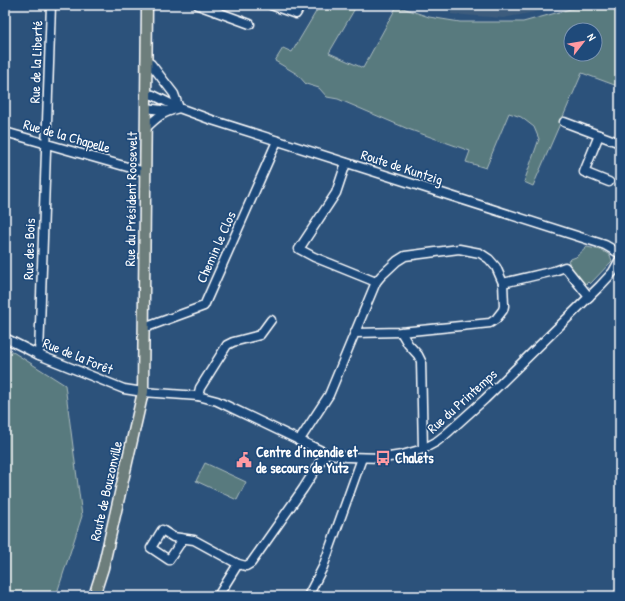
<svg xmlns="http://www.w3.org/2000/svg" width="625" height="601" viewBox="0 0 625 601" font-family="'Patrick Hand',sans-serif">
<rect width="100%" height="100%" fill="#2c527b"/>
<filter id="ink" filterUnits="userSpaceOnUse"><feTurbulence type="fractalNoise" baseFrequency=".025" numOctaves="2"/><feDisplacementMap in="SourceGraphic" scale="8" xChannelSelector="R" yChannelSelector="G"/><feConvolveMatrix kernelMatrix="1 2 1 2 8 2 1 2 1" color-interpolation-filters="sRGB"/></filter>
<g filter="url(#ink)">
<polygon fill="#3c5c7d" points="451,5 540,5 540,11 503,18 451,14"/>
<g fill="#587a7e" stroke="#acbcbe" fill-rule="evenodd">
<path d="M320 5H357L329 53 363 68 397 6 429 17 460 22H523L585 5H620V87L582 73 533 186 524 182 539 139 534 127 521 117 509 113 486 168 466 162 470 151 408 129 338 99 327 97 319 88 306 84 297 74 275 61 283 48 292 52ZM571 30H595V54H571Z"/>
<polygon points="587,247 601,250 610,255 612,261 590,284 588,282 583,287 573,273 568,260 576,257"/>
<polygon points="5,347 65,385 82,516 56,596 5,596"/>
<polygon points="205,463 246,482 237,500 196,481"/>
</g>
<g fill="none" stroke-linecap="round" stroke-linejoin="round">
<defs>
<g id="minor">
<polyline points="198,5 250,24"/>
<polyline points="271,5 296,14 301,5"/>
<polyline points="146,61 151,64 174,94 179,108"/>
<polyline points="146,94 153,95 179,108 212,120 605,245 617,252"/>
<polyline points="146,108 169,111"/>
<polyline points="564,122 620,143"/>
<path d="M146 128C157 117 163 112 179 108"/>
<polyline points="5,132 145,172"/>
<polyline points="599,135 584,172 609,182"/>
<polyline points="346,163 336,193 299,249 314,257 376,282"/>
<polyline points="503,283 554,271 565,267 589,297"/>
<polyline points="144,328 204,306 277,141"/>
<polyline points="401,332 408,344 418,355 421,361 423,449"/>
<polyline points="5,338 39,355 124,389 143,392 198,396 217,401 326,453 347,457 383,458 402,455 423,449 436,442 445,435 485,399 600,286 613,272 619,261"/>
<polyline points="39,355 51,5"/>
<polyline points="198,396 200,388 227,345 233,342 260,335 271,320"/>
<polyline points="299,441 329,395 376,282 381,276 397,261 405,256 459,249 480,253 489,259 496,267 503,283 504,306 503,310 496,319 490,323 401,332 355,333"/>
<polyline points="183,539 169,560 151,548 162,530 173,537 194,540 238,564 246,566 251,563 303,489 326,453"/>
<polyline points="218,596 238,564"/>
<polyline points="308,596 323,567 362,458"/>
</g>
<polyline id="major" points="94,596 103,568 143,392 147,5"/>
</defs>
<use href="#minor" stroke="#fff" stroke-width="11"/>
<use href="#major" stroke="#fff" stroke-width="13"/>
<use href="#minor" stroke="#1f4a7a" stroke-width="8"/>
<use href="#major" stroke="#6d7e7c" stroke-width="10"/>
</g>
</g>
<defs>
<symbol id="bus-bare" viewBox="-9 -9 18 18"><path d="M-5-6H5V4H4V6H2V4H-2V6H-4V4H-5ZM-3.5-4V0h7V-4ZM-3.5 1.2v1.5H-2V1.2ZM2 1.2v1.5H3.5V1.2Z" fill="#ff9aa2" stroke="#1f4a7a" stroke-width="2.5" paint-order="stroke"/></symbol>
<symbol id="civic-bare" viewBox="-9 -9 18 18"><path d="M-.6-6.5H3V-4.5H.6V-3L4-1V1h2V6H-6V1h2V-1L-.6-3ZM-1.2 2.5V6h2.4V2.5Z" fill="#ff9aa2" stroke="#1f4a7a" stroke-width="2.5" paint-order="stroke"/></symbol>
</defs>
<g fill-rule="evenodd">
<use href="#bus-bare" x="372" y="447" width="22" height="22"/>
<use href="#civic-bare" x="233" y="449" width="22" height="22"/>
</g>
<g text-anchor="middle" stroke-width="3.5" stroke-linejoin="round" paint-order="stroke">
<g font-size="14" fill="#fff" stroke="#1f4a7a">
<text transform="translate(36 62) rotate(-88)" y="5">Rue de la Liberté</text>
<text transform="translate(67 136) rotate(16)" y="5">Rue de la Chapelle</text>
<text transform="translate(402 167) rotate(18)" y="5">Route de Kuntzig</text>
<text transform="translate(131 199) rotate(-89)" y="5">Rue du Président Roosevelt</text>
<text transform="translate(216 247) rotate(-66)" y="5">Chemin le Clos</text>
<text transform="translate(29 249) rotate(-88)" y="5">Rue des Bois</text>
<text transform="translate(78 356) rotate(22)" y="5">Rue de la Forêt</text>
<text transform="translate(462 401) rotate(-42)" y="5">Rue du Printemps</text>
<text transform="translate(106 491) rotate(-77)" y="5">Route de Bouzonville</text>
</g>
<g font-size="14" font-weight="bold" fill="#fff" stroke="#1f4a7a" text-anchor="start">
<text x="256" y="457">Centre d’incendie et<tspan x="256" dy="16">de secours de Yutz</tspan></text>
<text x="395" y="463">Chalets</text>
</g>
</g>
<rect width="625" height="601" fill="none" stroke="#1f4a7a" stroke-width="20"/>
<rect x="10" y="10" width="605" height="581" fill="none" stroke="#fff" stroke-width="1.5" filter="url(#ink)"/>
<g transform="translate(583 42) rotate(59)"><circle r="19" fill="#1f4a7a" stroke="#7992af"/>
<path d="M0-3L7 15L0 10L-7 15Z" fill="#ff9aa2"/>
<text y="-6" font-size="11" font-weight="bold" text-anchor="middle" fill="#ffffff">N</text>
</g>
</svg>
